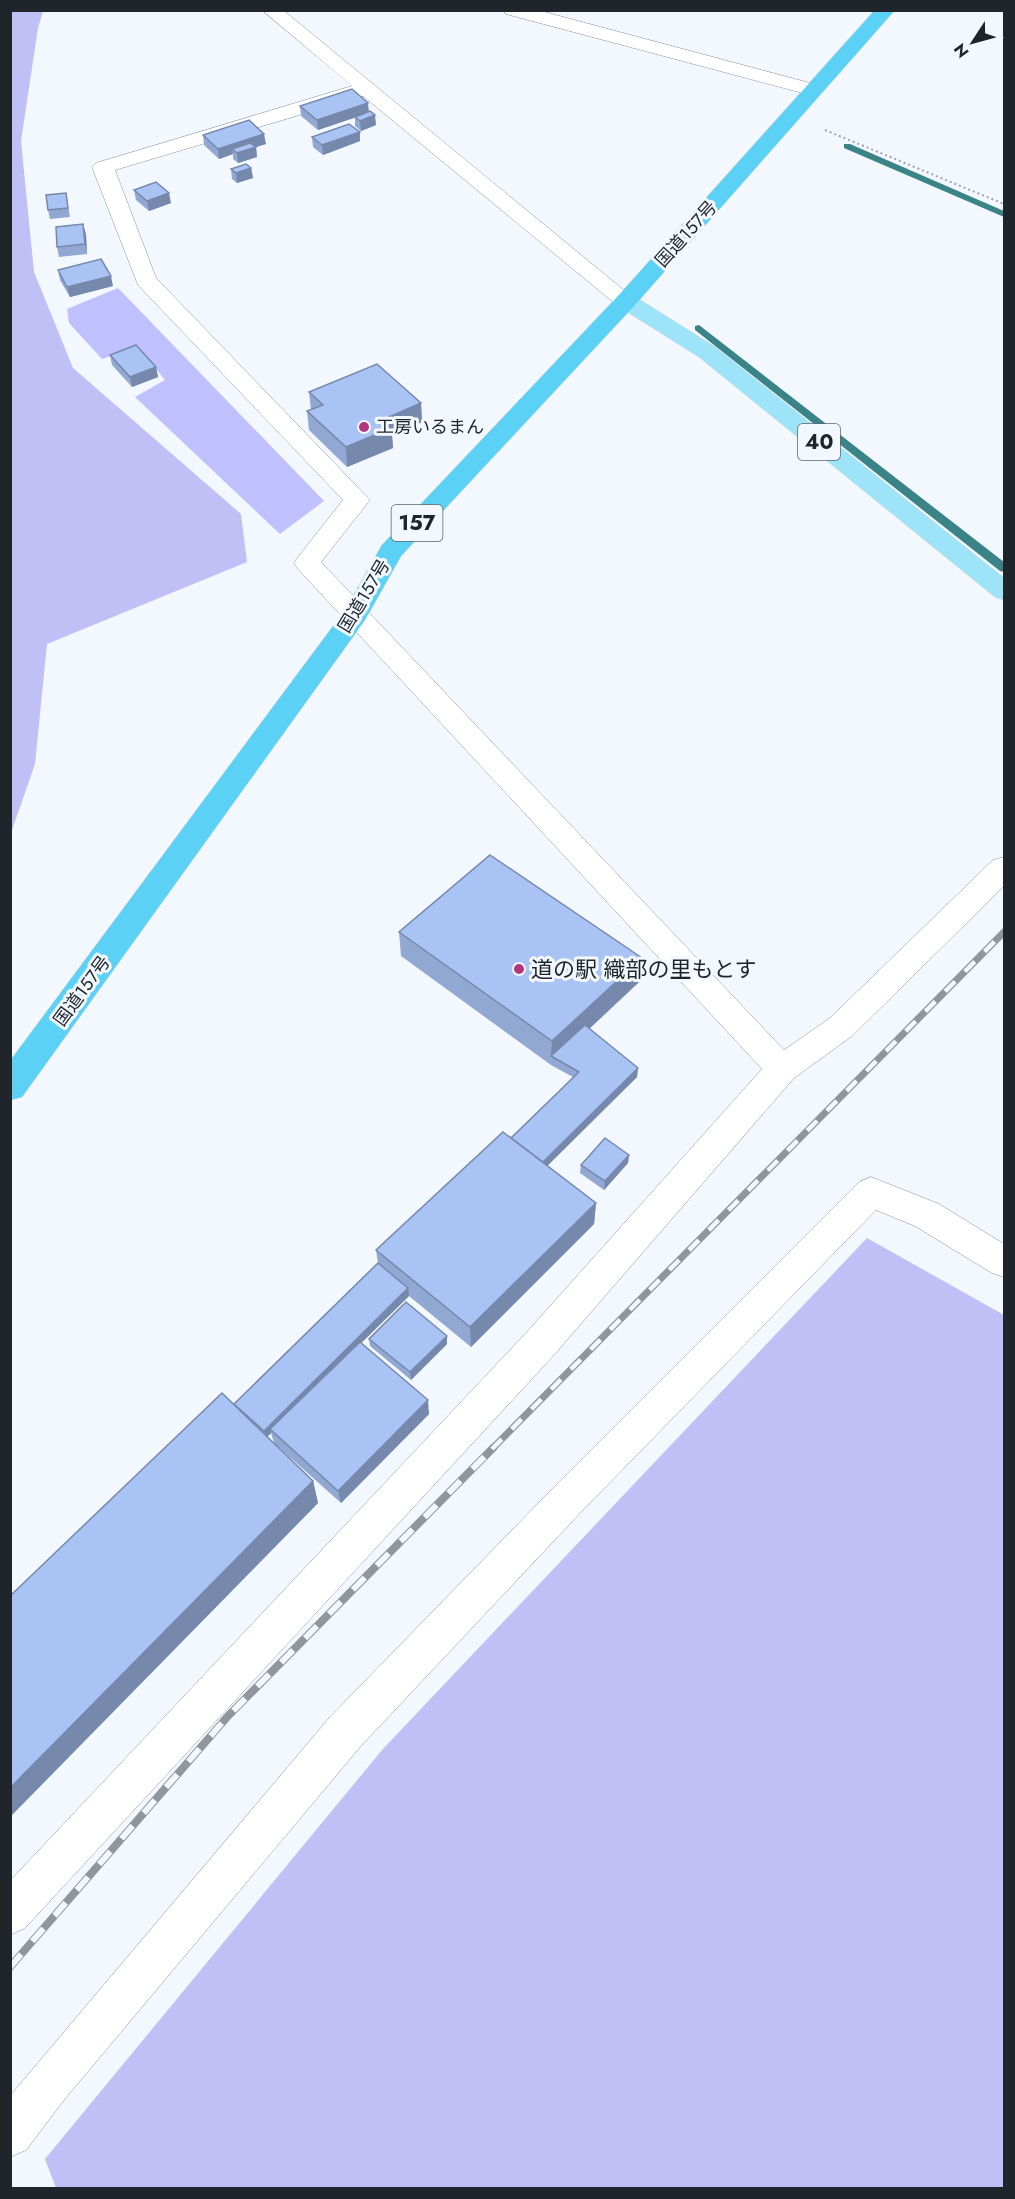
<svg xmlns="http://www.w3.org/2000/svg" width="1015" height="2199" viewBox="0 0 1015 2199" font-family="Jost,'Noto Sans JP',sans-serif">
<rect width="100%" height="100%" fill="#f2f8fd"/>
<polygon fill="#c1c0ff" points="118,288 324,501 280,534 135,397 165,380 138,347 102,359 69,323 67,309"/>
<g fill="#c0c0f6">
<polygon points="43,11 38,28 21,141 34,272 73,368 241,514 247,562 47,644 35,764 11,833 10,11"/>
<polygon points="867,1238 1004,1315 1004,2188 56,2188 45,2159 382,1750"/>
</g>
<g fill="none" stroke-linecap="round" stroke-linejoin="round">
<g fill="#3a8488" fill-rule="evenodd">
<polygon points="844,144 850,144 1004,211 1004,217 844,148"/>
<polygon points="699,325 1004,562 1004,572 1000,571 695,330 695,326"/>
</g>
<defs>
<g id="minor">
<polygon points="262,10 283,10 637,301 634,306 626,308 618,306 363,96 115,170 156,278 370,500 321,562 784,1050 830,1018 993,860 1004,857 1004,886 852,1036 794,1078 553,1356 25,1928 10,1935 10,1881 527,1332 762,1069 298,569 294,563 298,557 343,500 138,285 92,167 96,163 352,86"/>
<polygon points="504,10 537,10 821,86 824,90 821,94 814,96 506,14"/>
<polygon points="871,1177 939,1204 1004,1244 1004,1277 992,1273 915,1226 876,1210 581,1512 360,1747 64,2100 26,2150 10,2157 10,2096 330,1717 555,1486 859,1182"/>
</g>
<polygon id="major" points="626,294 634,296 715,347 1004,578 1004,600 995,597 699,357 618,306 615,301 618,296"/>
<polygon id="highway" points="875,10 895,10 634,306 401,556 365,620 22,1097 10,1100 10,1061 345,610 382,545 618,296"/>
</defs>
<use href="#minor" stroke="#84939f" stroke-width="1"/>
<use href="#major" stroke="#d2d3d4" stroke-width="1"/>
<use href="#highway" stroke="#d2d3d4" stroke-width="1"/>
<polyline stroke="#9ea4a9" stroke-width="2" stroke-dasharray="2 3" stroke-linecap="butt" points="825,130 1004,204"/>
<use href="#minor" fill="#fff" fill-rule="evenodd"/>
<use href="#major" fill="#9de4f9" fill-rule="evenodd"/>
<use href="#highway" fill="#5bd2f5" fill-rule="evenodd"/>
<defs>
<polyline id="rail-far1" points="492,1449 1004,932"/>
<polyline id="rail" points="10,1967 228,1716 493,1448"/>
</defs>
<use href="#rail-far1" stroke="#90969b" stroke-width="7"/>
<use href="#rail" stroke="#90969b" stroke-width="8"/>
<use href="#rail-far1" stroke="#f2f8fd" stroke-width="4.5" stroke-dasharray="14" stroke-linecap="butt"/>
<use href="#rail" stroke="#f2f8fd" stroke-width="6" stroke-dasharray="17" stroke-linecap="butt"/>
</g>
<g fill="#91a8d2">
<polygon points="300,106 369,111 376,125 361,131 355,126 355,117 318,130 301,116"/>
<polygon points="360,132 360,141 323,155 313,147 312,137"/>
<polygon points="203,135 266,144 256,147 257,157 238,163 233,159 233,154 219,159 204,145"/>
<polygon points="251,168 253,178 237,183 232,179 231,169"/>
<polygon points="134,190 171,203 149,211 136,200"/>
<polygon points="66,193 70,217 50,219 48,210"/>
<polygon points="86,234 87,254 59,257 57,247"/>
<polygon points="58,270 113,286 70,297 60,280"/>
<polygon points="110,355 156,367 158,377 132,387 112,365"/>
<polygon points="309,392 421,403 422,422 392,435 393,448 347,467 309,430 307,411 311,410"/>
<polygon points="399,932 639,982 589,1029 638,1068 637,1077 547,1166 596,1203 594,1224 471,1347 409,1296 361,1343 429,1414 341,1503 274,1443 271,1433 267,1437 313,1481 318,1503 10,1817 10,1596 234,1405 378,1263 376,1250 511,1138 573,1077 551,1065 401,956"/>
<polygon points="629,1155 628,1163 604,1190 580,1173 581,1165"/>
<polygon points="369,1339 447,1344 411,1380 370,1346"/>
</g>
<g fill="#7688ab">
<polygon points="368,103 369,113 318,130 317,120"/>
<polygon points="375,115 376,125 361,131 360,121"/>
<polygon points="360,132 360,141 323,155 322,145"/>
<polygon points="264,134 266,144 256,147 257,157 238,163 237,153 232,149 233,154 219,159 218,149"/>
<polygon points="251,168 253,178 237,183 236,173"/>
<polygon points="169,193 171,203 149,211 147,201"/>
<polygon points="83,224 86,234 87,254 85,244"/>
<polygon points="111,276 113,286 70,297 67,287"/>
<polygon points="156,367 158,377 132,387 130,377"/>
<polygon points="421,403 422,422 392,435 393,448 347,467 346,447 382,420"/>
<polygon points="642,958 639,982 557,1059 551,1056 552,1041"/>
<polygon points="638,1068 637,1077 535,1178 535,1170"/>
<polygon points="629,1155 628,1163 604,1190 605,1181"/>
<polygon points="596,1203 594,1224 471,1347 470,1327"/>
<polygon points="408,1288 409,1296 272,1431 270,1429 271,1433 266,1438 264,1431"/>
<polygon points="447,1336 447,1344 411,1380 410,1372"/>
<polygon points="428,1400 429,1414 341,1503 338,1491"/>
<polygon points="313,1481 318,1503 10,1817 10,1788"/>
</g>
<g fill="#a9c3f4" stroke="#7688ab" stroke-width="1.5">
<polygon points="352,89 368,103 317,120 300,106"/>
<polygon points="370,111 375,115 360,121 355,117"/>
<polygon points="249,120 264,134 218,149 203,135"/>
<polygon points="349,124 360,132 322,145 312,137"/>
<polygon points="250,143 256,147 237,153 232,149"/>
<polygon points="246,164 251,168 236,173 231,169"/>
<polygon points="156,182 169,193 147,201 134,190"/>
<polygon points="66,193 68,208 48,210 46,195"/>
<polygon points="83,224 85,244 57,247 56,227"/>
<polygon points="101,259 111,276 67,287 58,270"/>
<polygon points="136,345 156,367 130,377 110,355"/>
<polygon points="377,364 421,403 382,420 391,428 346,447 307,411 323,405 309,392"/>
<polygon points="490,855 642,958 552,1041 399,932"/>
<polygon points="585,1025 638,1068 543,1162 511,1138 579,1072 551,1056"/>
<polygon points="503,1132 596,1203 470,1327 376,1250"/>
<polygon points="605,1138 629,1155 605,1181 581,1165"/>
<polygon points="378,1263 408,1288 264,1431 234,1404"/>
<polygon points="406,1302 447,1336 410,1372 369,1339"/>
<polygon points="360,1342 428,1400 338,1491 270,1429"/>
<polygon points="222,1393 313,1481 10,1788 10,1596"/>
</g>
<g fill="#b5347e" stroke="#f2f8fd" stroke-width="2">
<circle cx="364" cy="427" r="6"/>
<circle cx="519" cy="969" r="6"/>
</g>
<g text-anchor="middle" stroke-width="6" stroke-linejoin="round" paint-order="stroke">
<g font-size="18" fill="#1f252a" stroke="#f2f8fd">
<text transform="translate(686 234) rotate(-48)" y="6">国道157号</text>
<text transform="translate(364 596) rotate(-59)" y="6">国道157号</text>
<text transform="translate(82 991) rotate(-54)" y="6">国道157号</text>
</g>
<g font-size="18" fill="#1f252a" stroke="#f2f8fd" text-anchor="start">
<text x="376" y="433">工房いるまん</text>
</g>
<g fill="#f2f8fd" stroke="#5e6469" stroke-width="1.5">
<rect x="798" y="424" width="42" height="36" rx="4.5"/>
<rect x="391.5" y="505" width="51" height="36" rx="4.5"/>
</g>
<g font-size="21" font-weight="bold" fill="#1f252a">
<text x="819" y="449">40</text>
<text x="417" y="530">157</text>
</g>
<g font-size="22" fill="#1f252a" stroke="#f2f8fd" text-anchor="start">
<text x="531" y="977">道の駅 織部の里もとす</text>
</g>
</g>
<rect width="1015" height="2199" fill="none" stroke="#1f252a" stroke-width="24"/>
<g transform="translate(973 42) rotate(234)" stroke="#f2f8fd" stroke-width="4.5" paint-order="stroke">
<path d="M0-4.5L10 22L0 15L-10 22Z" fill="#1f252a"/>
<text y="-9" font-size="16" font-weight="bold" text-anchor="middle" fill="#1f252a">N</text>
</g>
</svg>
